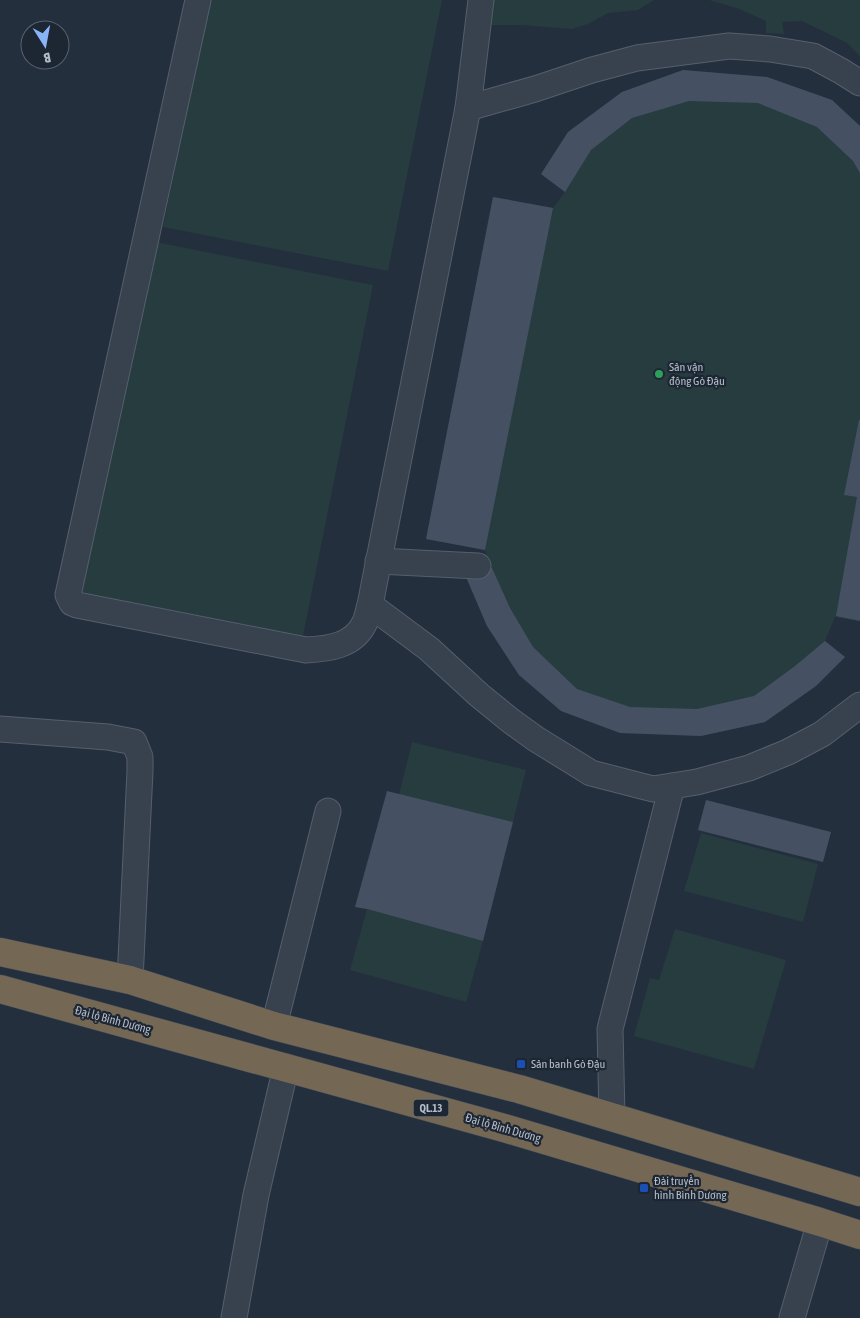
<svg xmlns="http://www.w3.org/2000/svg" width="860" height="1318" viewBox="0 0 860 1318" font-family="'Asap Condensed',sans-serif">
<rect width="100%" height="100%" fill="#242f3e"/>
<g fill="#263c3f">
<polygon points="209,0 442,0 388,271 163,227"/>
<polygon points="492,0 654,0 638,10 608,13 588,24 572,29 520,25 491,25"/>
<polygon points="709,0 860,0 860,56 847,43 802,21 782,22 784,34 766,33 766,21 737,8"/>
<polygon points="683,70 767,77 832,100 860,126 860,621 835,617 825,641 845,657 816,686 765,722 701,736 620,733 561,711 519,675 487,626 466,577 492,568 485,550 426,539 493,197 553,208 565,192 541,174 568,132 622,92"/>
<polygon points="150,241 373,285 303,636 79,592"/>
<polygon points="412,742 526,770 513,822 399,795"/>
<polygon points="701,833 818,864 803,922 684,891"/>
<polygon points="367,909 483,941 466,1002 350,970"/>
<polygon points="675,929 786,960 754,1069 634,1036 650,978 659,980"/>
</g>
<g fill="#455162">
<polygon points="683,70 767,77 832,100 860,126 860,173 853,161 817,127 758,103 689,101 632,118 591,150 565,192 541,174 568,132 622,92"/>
<polygon points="493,197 553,208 485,550 426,539"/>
<polygon points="859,420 860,420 860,621 836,616 857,497 844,495"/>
<polygon points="492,568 510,608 533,647 577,689 630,707 697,709 754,696 795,666 825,641 845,657 816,686 765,722 701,736 620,733 561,711 519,675 487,626 466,577"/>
<polygon points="387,791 513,822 483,941 367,909 355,907"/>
<polygon points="706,800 831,832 823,862 698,830"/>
</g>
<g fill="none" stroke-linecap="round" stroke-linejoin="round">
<defs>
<g id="minor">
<path d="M198 0 68 595 72 603 77 605 306 650C328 649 353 646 364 624 367 619 368 611 370 605L468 108 481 0"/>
<polyline points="468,108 535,89 592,70 637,58 729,46 770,49 813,56 841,71 860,83"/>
<polyline points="378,561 478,566"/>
<polyline points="370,605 429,649 479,695 511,721 536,739 591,773 653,789 697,782 749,768 788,752 822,734 860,705"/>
<polyline points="0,729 108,737 134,742 140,757 140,771 130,980"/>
<polyline points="274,1026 328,811"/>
<polyline points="612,1117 610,1029 672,786"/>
<polyline points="234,1318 256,1195 286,1067"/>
<polyline points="792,1318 820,1222"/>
</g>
<g id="highway">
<polyline points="0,952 130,980 274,1026 519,1089 860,1192"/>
<polyline points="0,989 504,1128 820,1222 860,1235"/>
</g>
</defs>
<use href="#minor" stroke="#565f6c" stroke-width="27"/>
<use href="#highway" stroke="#434c59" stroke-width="29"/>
<use href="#minor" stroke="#38414e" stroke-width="25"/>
<use href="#highway" stroke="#746855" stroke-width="28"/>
</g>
<circle fill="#2e9e5b" stroke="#1d2633" stroke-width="2" cx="659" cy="374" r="5"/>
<g fill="#1a4fb4" stroke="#1d2633" stroke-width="2">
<rect x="516" y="1059" width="10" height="10" rx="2.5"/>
<rect x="639" y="1183" width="10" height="10" rx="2.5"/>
</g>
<g text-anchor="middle" stroke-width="4.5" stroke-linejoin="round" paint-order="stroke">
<rect fill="#1d2633" stroke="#878f9c" stroke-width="1" x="413.5" y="1099.5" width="35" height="17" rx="4"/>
<g font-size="11" font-weight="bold" fill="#b4bcc9">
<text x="431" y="1112">QL.13</text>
</g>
<g font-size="12" fill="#b4bcc9" stroke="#1d2633" text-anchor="start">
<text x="669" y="371">Sân vận<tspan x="669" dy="14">động Gò Đậu</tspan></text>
<text x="531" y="1068">Sân banh Gò Đậu</text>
<text x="654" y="1185">Đài truyền<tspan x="654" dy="14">hình Bình Dương</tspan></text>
</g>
<g font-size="12" fill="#b4bcc9" stroke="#1d2633">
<text transform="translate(113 1020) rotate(15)" y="4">Đại lộ Bình Dương</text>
<text transform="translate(503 1128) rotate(16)" y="4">Đại lộ Bình Dương</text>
</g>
</g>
<g transform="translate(45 45) rotate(169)"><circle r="24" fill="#1d2633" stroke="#59626f"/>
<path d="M0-4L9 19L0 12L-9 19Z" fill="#8ab4f8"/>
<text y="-8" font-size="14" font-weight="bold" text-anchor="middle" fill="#b4bcc9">B</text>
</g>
</svg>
